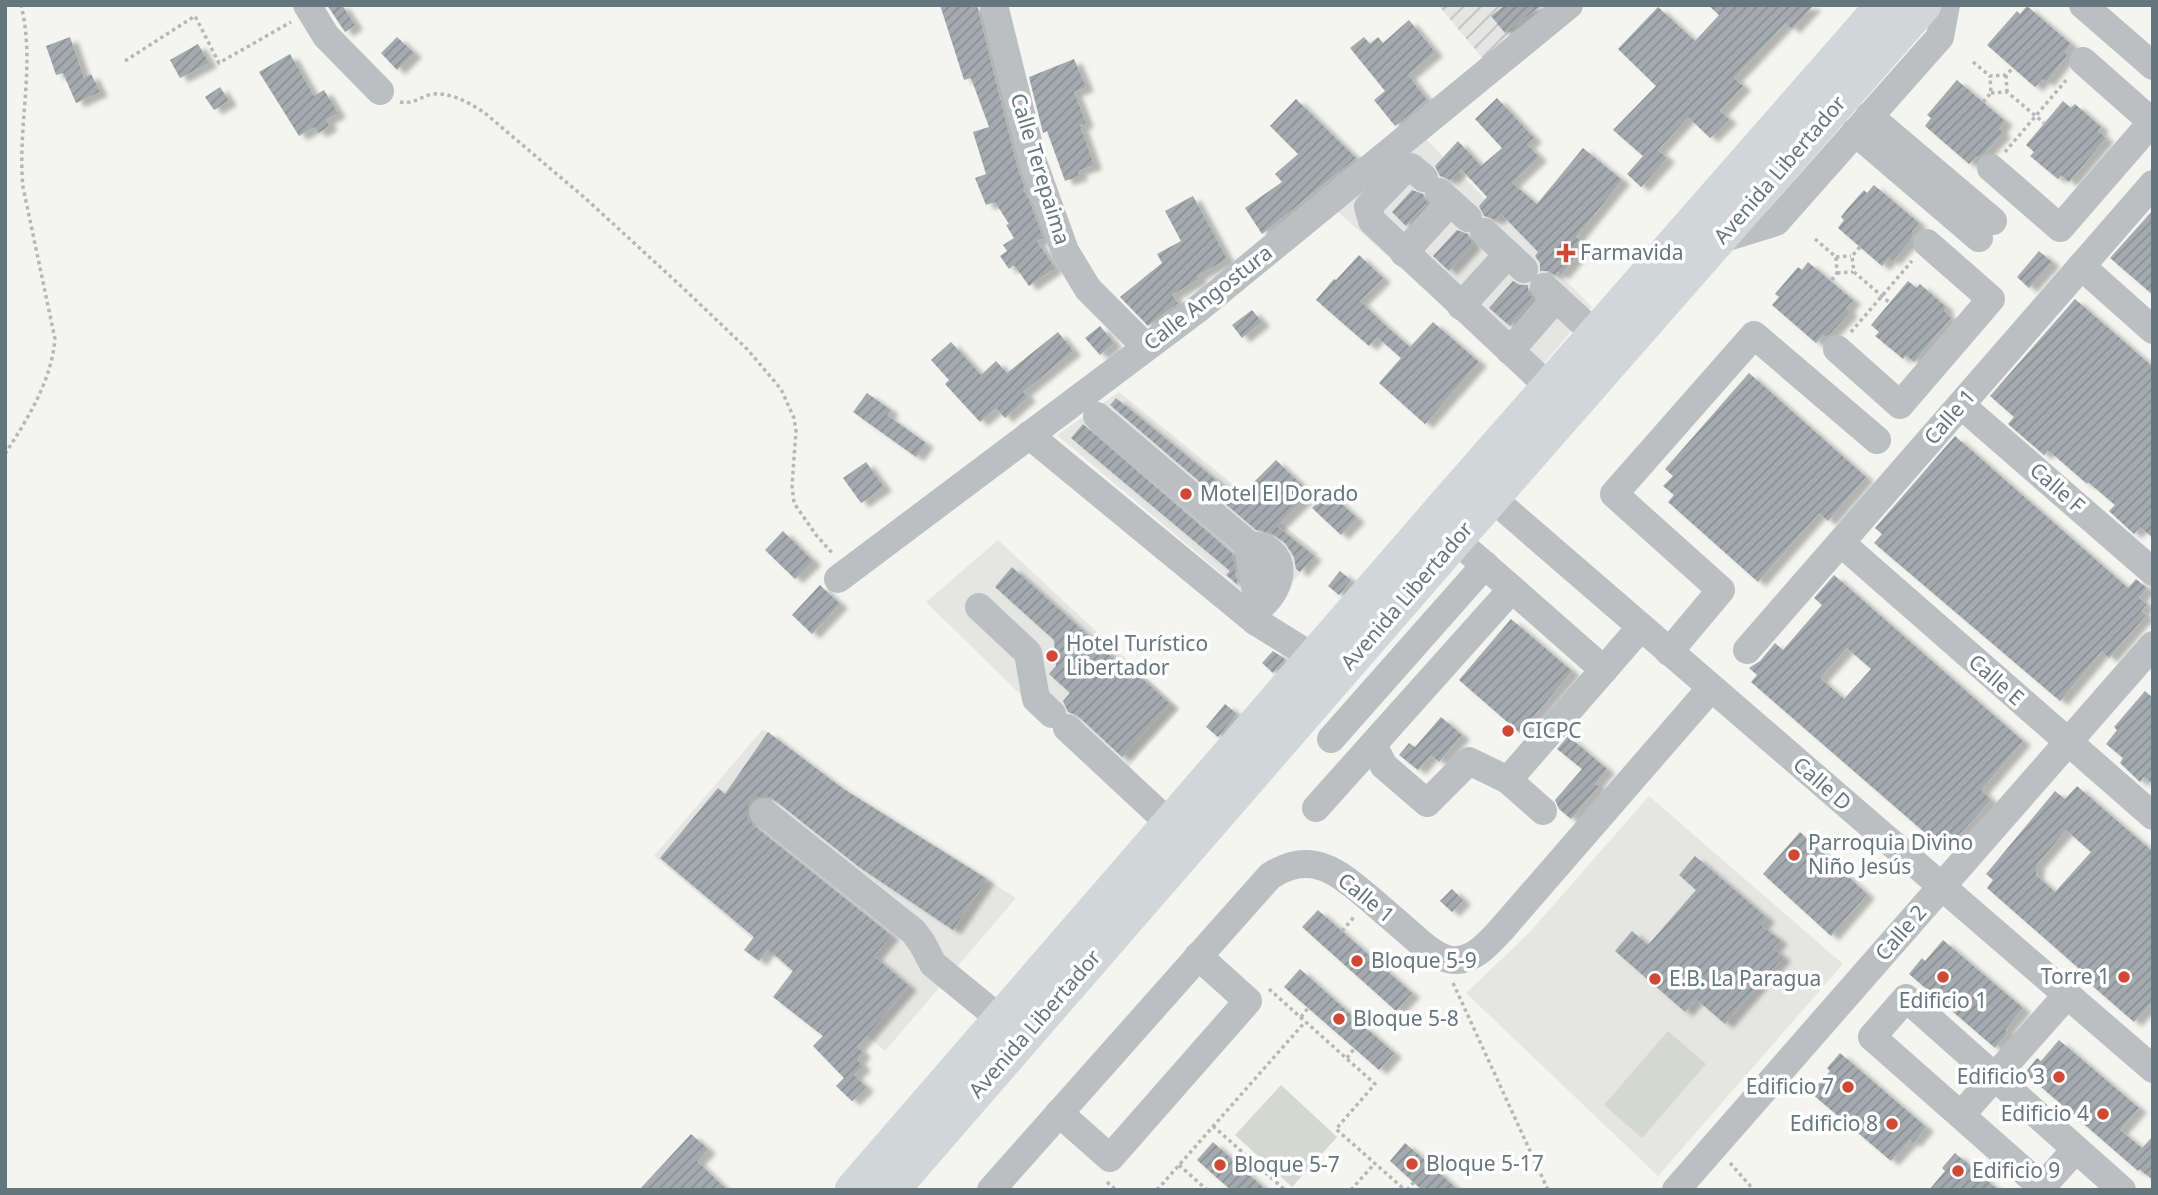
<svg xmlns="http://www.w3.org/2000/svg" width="2158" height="1195" viewBox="0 0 2158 1195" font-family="'Noto Sans',sans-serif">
<defs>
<pattern id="industrial-furrows" width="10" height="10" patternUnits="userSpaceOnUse" patternTransform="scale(1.75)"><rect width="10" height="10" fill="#e5e5e4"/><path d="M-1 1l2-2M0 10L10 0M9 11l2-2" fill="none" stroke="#bdbebe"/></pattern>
<pattern id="building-hatch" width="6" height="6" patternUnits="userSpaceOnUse" patternTransform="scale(1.75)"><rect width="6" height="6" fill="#a3abaf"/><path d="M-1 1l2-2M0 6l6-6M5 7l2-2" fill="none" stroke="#899094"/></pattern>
<filter id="shadow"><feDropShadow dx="8" dy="4.5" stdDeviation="2" flood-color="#0004"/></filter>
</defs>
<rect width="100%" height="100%" fill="#f4f4f1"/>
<g fill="#e5e5e4">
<polygon points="1424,137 1592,307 1528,382 1336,210"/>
<polygon points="1119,392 1318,553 1267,612 1057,435"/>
<polygon points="998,540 1180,709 1113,785 926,602"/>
<polygon points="763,729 842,788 1016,898 885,1051 654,856"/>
<polygon points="1649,796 1843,964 1658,1176 1466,993 1529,933"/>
</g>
<polygon fill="url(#industrial-furrows)" points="1438,5 1552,5 1484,60"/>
<g fill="#d4d8d0">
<polygon points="1668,1031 1706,1064 1642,1138 1604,1105"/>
<polygon points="1281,1085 1337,1137 1292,1187 1235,1135"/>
</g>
<g fill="url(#building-hatch)" fill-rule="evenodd" filter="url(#shadow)">
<polygon points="327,5 342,5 355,25 345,32"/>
<polygon points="940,5 977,5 1017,166 1025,189 1023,190 1029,199 1043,238 1037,241 1055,268 1029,286 1014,265 1009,269 1000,256 1007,251 1003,245 1014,238 1006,225 1009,224 995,202 986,205 975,178 986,174 973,132 989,127 971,78 964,80"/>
<polygon points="1505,5 1542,5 1505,33 1491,16"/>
<polygon points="1708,5 1814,5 1792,29 1786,23 1734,78 1743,86 1720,111 1729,119 1710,138 1688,117 1658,150 1667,158 1641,187 1627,174 1643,156 1613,130 1656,86 1618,49 1658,7 1695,41 1719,15"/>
<polygon points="2027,6 2071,44 2065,52 2067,56 2046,82 2042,79 2035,87 1987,45 2017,11 2020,14"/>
<polygon points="1409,20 1435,52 1408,75 1427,100 1395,126 1374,100 1385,91 1350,48 1364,37 1370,44 1378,37 1383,43"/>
<polygon points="70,37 84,78 91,74 100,92 76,103 63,73 56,75 46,46"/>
<polygon points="397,37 414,53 397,70 381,53"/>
<polygon points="198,44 209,63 180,78 170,60"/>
<polygon points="290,54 314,96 324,90 338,113 326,120 330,126 318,133 314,127 299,136 259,72"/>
<polygon points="1074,59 1086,87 1074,92 1086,123 1080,125 1094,165 1078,171 1080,176 1065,181 1047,131 1043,133 1029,77"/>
<polygon points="1957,80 2005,121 1999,129 2003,133 1986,152 1978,158 1976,156 1969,164 1925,126 1931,118 1927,115"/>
<polygon points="220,87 229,101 214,110 205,97"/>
<polygon points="1497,98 1534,138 1527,144 1539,157 1512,183 1537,204 1583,148 1622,180 1576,237 1586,245 1561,275 1558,272 1555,275 1548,271 1540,271 1540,263 1535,256 1538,252 1501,214 1496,220 1484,216 1479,206 1487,197 1461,169 1450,180 1440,176 1435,166 1458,141 1481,166 1502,148 1475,119"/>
<polygon points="1296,99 1356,158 1262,234 1245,208 1282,182 1275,174 1298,154 1270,126"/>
<polygon points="2063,101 2071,108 2075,104 2101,127 2098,131 2106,138 2069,182 2061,175 2058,179 2030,156 2034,152 2026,145"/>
<polygon points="1874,185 1919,223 1912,231 1914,233 1911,240 1892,261 1889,258 1882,266 1838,228 1844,220 1841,217 1848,208 1864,190 1867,193"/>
<polygon points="1412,190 1423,194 1427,203 1406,226 1392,212"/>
<polygon points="1193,196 1227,259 1197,276 1199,279 1172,295 1178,303 1148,326 1120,297 1162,263 1157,254 1181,241 1165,211"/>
<polygon points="2153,210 2153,295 2110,258"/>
<polygon points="1457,230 1468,234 1473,245 1449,271 1433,256"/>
<polygon points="2039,251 2052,262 2029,288 2017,277"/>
<polygon points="1359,255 1383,278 1360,301 1386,326 1410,347 1433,322 1479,362 1425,424 1379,383 1401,358 1377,337 1369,346 1316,300 1334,279 1336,280"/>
<polygon points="1808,262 1853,300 1846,308 1850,312 1831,333 1825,337 1823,335 1816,343 1772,305 1779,297 1775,294 1798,267 1802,270"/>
<polygon points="1513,281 1520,285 1528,285 1528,293 1533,299 1510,326 1489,308"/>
<polygon points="1908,281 1917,288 1920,284 1946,307 1944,311 1951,318 1914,362 1906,355 1903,359 1896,353 1875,336 1879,332 1871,325"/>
<polygon points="2075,299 2153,367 2153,538 2140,527 2134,534 2109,511 2115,505 2088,482 2087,484 2048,450 2044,455 2008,424 2014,417 1990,396"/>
<polygon points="1252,310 1262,322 1242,338 1232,325"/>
<polygon points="1100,326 1114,343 1100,355 1085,338"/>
<polygon points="1058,332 1073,351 1023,392 1028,397 1005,418 996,408 980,422 945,384 949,380 931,360 951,342 981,375 996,361 1007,373"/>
<polygon points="1749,373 1866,477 1828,521 1819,513 1758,582 1668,502 1674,495 1663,486 1673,476 1665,469"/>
<polygon points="867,393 891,410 887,415 926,443 916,457 853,412"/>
<polygon points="1116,398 1238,498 1276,460 1310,493 1277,526 1314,556 1300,572 1296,569 1294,557 1285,543 1271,533 1256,530 1110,405"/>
<polygon points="1083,424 1232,553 1238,585 1226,575 1230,571 1071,438"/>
<polygon points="1955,436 2128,588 2136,579 2147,588 2139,598 2147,604 2141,611 2146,615 2109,658 2102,651 2060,701 1874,543 1882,534 1875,528"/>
<polygon points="866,462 884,487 861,503 843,478"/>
<polygon points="1328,491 1357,518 1341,535 1312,508"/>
<polygon points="783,531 813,561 795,579 765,550"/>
<polygon points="1012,567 1122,666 1125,663 1170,704 1122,757 1078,716 1068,712 1063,701 1070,693 1049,674 1056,666 1054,640 995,587"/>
<polygon points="1340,571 1351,580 1339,595 1328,586"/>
<path d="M1834 575 2023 741 1981 790 1991 800 1956 838 1949 832 1939 845 1751 682 1757 675 1749 668 1760 661 1775 643 1783 650 1822 605 1814 598ZM1847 648 1871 669 1844 699 1820 678Z"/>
<polygon points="820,585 840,604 812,634 792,615"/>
<polygon points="1511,619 1572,671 1520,733 1459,680"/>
<polygon points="1273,651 1285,659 1273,673 1262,663"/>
<polygon points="2145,691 2153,698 2153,784 2144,777 2140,782 2120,763 2123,758 2106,744 2117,730 2114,727"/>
<polygon points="1225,704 1237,714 1218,737 1206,727"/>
<polygon points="1441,717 1462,735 1439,762 1431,755 1418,770 1399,755 1409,743 1415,747"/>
<polygon points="768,732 842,788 987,879 953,930 859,867 773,799 766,796 758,796 750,802 747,809 747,817 753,825 891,935 874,956 909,986 857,1047 863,1053 857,1060 863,1066 854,1075 866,1087 852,1101 836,1086 844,1078 813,1046 823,1036 773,997 793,971 768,949 759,961 744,950 754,937 660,858 718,788 725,794"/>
<polygon points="1568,736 1607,769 1595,784 1599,786 1571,819 1559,809 1555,800 1582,769 1557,749"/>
<path d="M2077 786 2153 852V1001L2134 1022 2089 983 2092 980 1987 888 1993 880 1986 874 2055 791 2065 799ZM2066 830 2091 852 2055 892 2036 875 2037 864Z"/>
<polygon points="1800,832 1867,894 1831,936 1763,874"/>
<polygon points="1695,856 1767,918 1761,925 1780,940 1773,948 1783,957 1725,1024 1696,999 1685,1012 1615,951 1632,931 1648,945 1696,890 1679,875"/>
<polygon points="1452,889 1463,900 1452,912 1440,901"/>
<polygon points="1318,910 1412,993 1396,1011 1302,927"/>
<polygon points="1943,940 2023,1008 2005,1030 2008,1032 1995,1048 1909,974 1922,958 1925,961"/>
<polygon points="1300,969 1394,1053 1379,1070 1284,987"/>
<polygon points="2059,1040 2139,1108 2120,1130 2142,1148 2153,1136 2153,1180 2139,1169 2138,1171 2025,1073 2037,1058 2041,1061"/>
<polygon points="1840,1053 1926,1127 1913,1143 1910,1140 1891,1161 1811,1093 1830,1071 1827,1068"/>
<polygon points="691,1134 708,1149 697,1161 727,1190 639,1190"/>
<polygon points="1213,1142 1234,1161 1266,1190 1231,1190 1217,1178 1197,1160"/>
<polygon points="1405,1143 1433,1167 1458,1190 1422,1190 1390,1161"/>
<polygon points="1955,1153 1967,1163 1998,1190 1929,1190 1945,1171 1942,1168"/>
</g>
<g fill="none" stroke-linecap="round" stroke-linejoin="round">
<g stroke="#b5b8ba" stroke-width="3.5" stroke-dasharray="3.5 3.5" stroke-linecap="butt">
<polyline points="125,61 195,16 219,63 291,22"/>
<polyline points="1973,62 1990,76 2006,75 2013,68"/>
<polyline points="2006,75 2007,91"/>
<polyline points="1991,93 2007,92 2044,123"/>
<path d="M400 102C413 105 421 96 433 94 451 92 472 104 486 114L585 198 682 287 747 349 781 389 794 418 796 431 792 486 794 503 816 535 833 554"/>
<polyline points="1983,102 1991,93 1990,76"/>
<polyline points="2005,152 2068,78"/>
<polyline points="1815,239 1836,257 1837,273 1831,281"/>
<polyline points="1860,247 1852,256 1854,272 1890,303"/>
<polyline points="1836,257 1851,256"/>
<polyline points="1837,273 1853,272"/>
<polyline points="1851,332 1912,261"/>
<path d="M5 454C28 418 51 382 55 339L23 187C17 127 36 65 21 5"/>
<polyline points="1342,931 1354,917"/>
<polyline points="1388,972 1403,955"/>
<polyline points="1453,983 1548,1190"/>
<polyline points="1269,989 1375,1084 1336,1129 1405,1190"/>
<polyline points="1301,1017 1308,1008"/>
<polyline points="1347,1058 1354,1049"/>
<polyline points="1213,1126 1285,1190"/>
<polyline points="1237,1163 1245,1154"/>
<polyline points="1730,1163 1754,1190"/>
<polyline points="1179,1165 1207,1190"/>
<polyline points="1107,1182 1116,1190"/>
<polyline points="1157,1190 1305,1022"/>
<polyline points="1351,1190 1375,1163"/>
<polyline points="1407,1190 1414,1182"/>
</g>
<g stroke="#bbbfc2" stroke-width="28">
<polyline points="307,5 326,36 380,91"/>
<polyline points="994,5 1033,162 1065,251 1088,289 1146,347"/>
<polyline points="2083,5 2153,66"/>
<polyline points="1869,116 1993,221"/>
<polyline points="1855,132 1979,238"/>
<polyline points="1991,168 2060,228 2152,122 2083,61"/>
<polyline points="1424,178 1411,167 1405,169 1368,207 1372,221 1549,387"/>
<polyline points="1439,192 1468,218"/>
<polyline points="1484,232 1524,269"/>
<polyline points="1718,240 1776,222 1940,37 1946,5"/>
<polyline points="1404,253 1450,202"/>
<polyline points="2081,266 2153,330"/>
<polyline points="1544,287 1595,334"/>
<polyline points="1461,306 1508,254"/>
<polyline points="1837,349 1900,405 1991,299 1927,243"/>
<polyline points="1510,351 1556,298"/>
<polyline points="1961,405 2153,572"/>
<path d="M1097 416 1249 545C1291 548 1285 587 1259 608"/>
<polyline points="1029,435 1255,621 1313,657"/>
<polyline points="1492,498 2153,1069"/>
<polyline points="1456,540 1604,670"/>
<polyline points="1841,543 2153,816"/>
<path d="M1249 545C1247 571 1263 593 1255 621"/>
<polyline points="838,579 1199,308 1569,5"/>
<polyline points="979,607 1028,653 1036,699 1052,714"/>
<polyline points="1747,650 2153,184"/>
<polyline points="1669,652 1721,590 1614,494 1754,335 1877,440"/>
<polyline points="1067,728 1169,823"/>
<polyline points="1331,739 1485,565"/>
<polyline points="1373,745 1384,766 1427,803 1469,761 1508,780 1543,811"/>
<polyline points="1508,780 1641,627"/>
<polyline points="1316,808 1512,589"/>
<polyline points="763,812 913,931 922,943 933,964 999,1018"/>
<polyline points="1059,1113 1110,1158 1248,1001 1198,956"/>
<polyline points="1961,1115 2067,995"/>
<polyline points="2076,1149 2042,1187 1872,1037 1906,998 2122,1190"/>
<path d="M991 1190 1270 876C1311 849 1338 872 1370 899 1385 912 1400 925 1415 938 1426 948 1442 961 1457 960 1475 959 1490 942 1501 930L1711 688"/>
<polyline points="1676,1190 2153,645"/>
</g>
<g stroke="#d1d6d9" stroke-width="35">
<polyline points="852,1190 1444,506 1883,5"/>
<polyline points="892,1190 1468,526 1924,5"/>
</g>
</g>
<g fill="#d14934" stroke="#fff" stroke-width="2.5">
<path d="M1562.5 242.5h7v7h7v7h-7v7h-7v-7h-7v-7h7z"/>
<circle cx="1186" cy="494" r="7"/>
<circle cx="1052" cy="656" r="7"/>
<circle cx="1508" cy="731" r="7"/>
<circle cx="1794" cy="855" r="7"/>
<circle cx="1357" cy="961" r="7"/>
<circle cx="1943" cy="977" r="7"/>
<circle cx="2124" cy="977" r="7"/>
<circle cx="1655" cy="979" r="7"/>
<circle cx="1339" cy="1019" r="7"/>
<circle cx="2059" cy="1077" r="7"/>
<circle cx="1848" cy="1087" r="7"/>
<circle cx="2103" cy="1114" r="7"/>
<circle cx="1892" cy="1124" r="7"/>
<circle cx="1412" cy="1164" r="7"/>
<circle cx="1220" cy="1165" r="7"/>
<circle cx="1958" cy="1171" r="7"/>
</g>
<g text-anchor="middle" stroke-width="7" stroke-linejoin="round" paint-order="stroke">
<g font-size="21" fill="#66767f" stroke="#fff">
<text transform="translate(1040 169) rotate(73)" y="7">Calle Terepaima</text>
<text transform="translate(1780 170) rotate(-49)" y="7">Avenida Libertador</text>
<text transform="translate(1208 298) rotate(-38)" y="7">Calle Angostura</text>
<text transform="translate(1950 417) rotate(-49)" y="7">Calle 1</text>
<text transform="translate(2057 488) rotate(41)" y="7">Calle F</text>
<text transform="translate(1407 596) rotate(-49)" y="7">Avenida Libertador</text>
<text transform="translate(1996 680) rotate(41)" y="7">Calle E</text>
<text transform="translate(1822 784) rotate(41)" y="7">Calle D</text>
<text transform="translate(1366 898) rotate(39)" y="7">Calle 1</text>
<text transform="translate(1901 933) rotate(-49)" y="7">Calle 2</text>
<text transform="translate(1035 1024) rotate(-49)" y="7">Avenida Libertador</text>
</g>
<g font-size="21" fill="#66767f" stroke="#fff" text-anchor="start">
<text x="1580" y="260">Farmavida</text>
<text x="1200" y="501">Motel El Dorado</text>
<text x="1066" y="651">Hotel Turístico<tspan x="1066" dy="24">Libertador</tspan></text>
<text x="1522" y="738">CICPC</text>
<text x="1808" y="850">Parroquia Divino<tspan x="1808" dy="24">Niño Jesús</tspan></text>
<text x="1371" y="968">Bloque 5-9</text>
<text x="2110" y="984" text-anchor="end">Torre 1</text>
<text x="1669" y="986">E.B. La Paragua</text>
<text x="1943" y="1008" text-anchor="middle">Edificio 1</text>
<text x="1353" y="1026">Bloque 5-8</text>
<text x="2045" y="1084" text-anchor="end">Edificio 3</text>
<text x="1834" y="1094" text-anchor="end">Edificio 7</text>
<text x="2089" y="1121" text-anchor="end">Edificio 4</text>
<text x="1878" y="1131" text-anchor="end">Edificio 8</text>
<text x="1426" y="1171">Bloque 5-17</text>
<text x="1234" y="1172">Bloque 5-7</text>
<text x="1972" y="1178">Edificio 9</text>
</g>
</g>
<rect width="2158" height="1195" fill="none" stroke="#66767f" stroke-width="14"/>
</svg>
